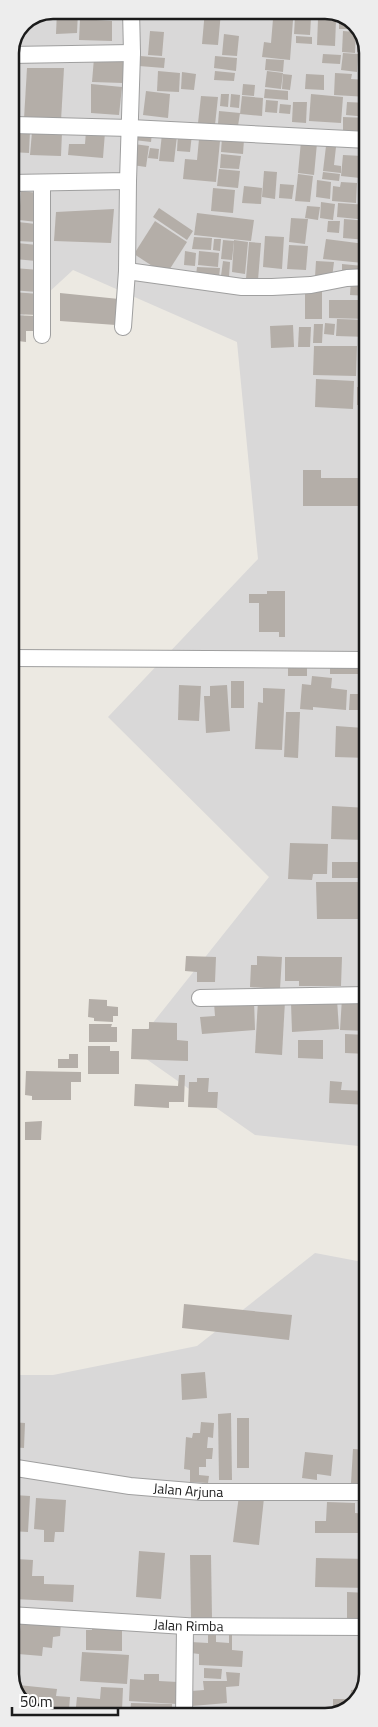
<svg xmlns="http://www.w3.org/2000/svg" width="378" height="1727" viewBox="0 0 378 1727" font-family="'Titillium Web',sans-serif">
<rect width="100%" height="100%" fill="#ece9e2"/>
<g fill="#d9d8d8">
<polygon points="53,10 331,10 355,22 368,47 368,1147 255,1135 132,1049 269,877 108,717 258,559 237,342 73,270 10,328 10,53 23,22"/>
<polygon points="315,1253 368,1263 368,1674 357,1703 331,1717 48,1717 23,1705 10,1680 10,1375 53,1375 197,1346"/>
</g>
<g fill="#b4aea8">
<polygon points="205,10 221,12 218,45 202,44"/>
<polygon points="57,11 78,12 77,33 56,34"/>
<polygon points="339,15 348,19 347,29 339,29"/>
<polygon points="295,17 311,18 310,35 294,34"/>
<polygon points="80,19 112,21 112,41 79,40"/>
<polygon points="273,19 293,20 290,60 262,57 264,42 271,43"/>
<polygon points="318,19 336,20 335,46 317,45"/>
<polygon points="350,20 355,22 359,29 349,29"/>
<polygon points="359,29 368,47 367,53 357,52"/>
<polygon points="150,31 164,32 162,56 148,55"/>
<polygon points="343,31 356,32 355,53 342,52"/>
<polygon points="224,34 239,36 237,56 222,55"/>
<polygon points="296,36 312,37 312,44 296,43"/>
<polygon points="343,53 358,54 357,72 341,70"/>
<polygon points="323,54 341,55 340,64 322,63"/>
<polygon points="140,56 165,58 164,68 139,66"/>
<polygon points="215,56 237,58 236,71 214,68"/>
<polygon points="124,57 123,83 92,82 94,58"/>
<polygon points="266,59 284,60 283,72 265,70"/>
<polygon points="27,68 64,68 61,121 24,119"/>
<polygon points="158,71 180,73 179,92 157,91"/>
<polygon points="215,71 235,73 234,81 214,80"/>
<polygon points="267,71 283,73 281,89 265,87"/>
<polygon points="182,72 196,74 194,90 181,89"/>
<polygon points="335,73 352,74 351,79 368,80 368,97 334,95"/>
<polygon points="283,74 292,75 290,90 282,89"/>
<polygon points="306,74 324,75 324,90 305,89"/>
<polygon points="91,84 122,87 119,115 91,113"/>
<polygon points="243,84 255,85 254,96 242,95"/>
<polygon points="265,89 288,91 288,100 264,98"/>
<polygon points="146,91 170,94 168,118 143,115"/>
<polygon points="221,94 229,94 228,107 220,106"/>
<polygon points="231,94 240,95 239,108 230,107"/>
<polygon points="311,94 343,97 341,123 309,121"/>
<polygon points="201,96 218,97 215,125 198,123"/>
<polygon points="242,96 263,98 262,116 240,114"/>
<polygon points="266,100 278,101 277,113 265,112"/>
<polygon points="293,102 307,102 306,123 292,122"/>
<polygon points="347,102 368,103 368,117 346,115"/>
<polygon points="280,104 291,105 290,114 279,113"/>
<polygon points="219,111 240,113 238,126 218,124"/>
<polygon points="343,117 368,118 368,133 343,132"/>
<polygon points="14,130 30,131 29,153 11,152"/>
<polygon points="86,131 105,132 103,158 68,155 69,144 85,144"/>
<polygon points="32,132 62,132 61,156 30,155"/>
<polygon points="135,132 152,133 151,142 134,140"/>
<polygon points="178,133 192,134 190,152 177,151"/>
<polygon points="162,134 177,136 174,162 159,161"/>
<polygon points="222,137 244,139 243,154 221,152"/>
<polygon points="199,139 220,141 216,182 183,179 185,159 197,160"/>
<polygon points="301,141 317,143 314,175 298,173"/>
<polygon points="134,144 149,146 146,167 132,165"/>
<polygon points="326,146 336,147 334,165 341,166 341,173 323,171"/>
<polygon points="150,148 159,149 158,159 148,158"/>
<polygon points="221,154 241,156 239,169 220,168"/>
<polygon points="343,155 362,156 360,178 341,176"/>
<polygon points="219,169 240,171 238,188 217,186"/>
<polygon points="264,171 277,172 275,199 262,197"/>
<polygon points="323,172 340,174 339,181 322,179"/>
<polygon points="298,174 313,176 310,202 295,201"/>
<polygon points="317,180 331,182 330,199 316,197"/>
<polygon points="341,182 357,183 356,203 332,201 333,186 340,187"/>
<polygon points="280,184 294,185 292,199 279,198"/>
<polygon points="244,186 262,188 261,204 242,203"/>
<polygon points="213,188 235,190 233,213 211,211"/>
<polygon points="21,191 38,193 37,222 19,220"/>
<polygon points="321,202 335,204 333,220 320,218"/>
<polygon points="338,203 368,205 368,220 337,217"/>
<polygon points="307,206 320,207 318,220 305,218"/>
<polygon points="159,208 193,231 187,240 153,217"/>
<polygon points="114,209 111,243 54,241 56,212"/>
<polygon points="197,213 254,220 251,241 194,235"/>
<polygon points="291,218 308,219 305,244 289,242"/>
<polygon points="344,219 368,221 367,240 343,238"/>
<polygon points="155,221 187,242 166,275 134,254"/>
<polygon points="328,221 340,221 339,233 327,232"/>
<polygon points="18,222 36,224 36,242 17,241"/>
<polygon points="10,235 14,236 12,250 10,250"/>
<polygon points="265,236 284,237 282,269 263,267"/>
<polygon points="194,237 212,238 211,250 192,249"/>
<polygon points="214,239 221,239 220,251 213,250"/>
<polygon points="326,239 365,244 363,263 323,259"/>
<polygon points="223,240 234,241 232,260 221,259"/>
<polygon points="234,240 248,242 245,274 232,272"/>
<polygon points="249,242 261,243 258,280 246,279"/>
<polygon points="17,243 37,245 36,261 15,259"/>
<polygon points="289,245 308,246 306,270 287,269"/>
<polygon points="185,251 196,253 195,266 184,265"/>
<polygon points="199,251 219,253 218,267 198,265"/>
<polygon points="223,261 230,262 229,277 221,276"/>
<polygon points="316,261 334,262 332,278 315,277"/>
<polygon points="342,264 363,266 363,274 342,272"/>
<polygon points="197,267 220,268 219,277 196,275"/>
<polygon points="14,268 39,270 37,292 11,290"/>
<polygon points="351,280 368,281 368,296 350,295"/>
<rect x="305" y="290" width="17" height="29"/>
<polygon points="12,292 40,294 38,315 11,314"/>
<polygon points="60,293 119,299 116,325 60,321"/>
<polygon points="329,300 368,300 368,319 329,318"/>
<polygon points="10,315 38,316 37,331 26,331 26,342 10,340"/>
<polygon points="337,319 368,320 368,337 336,336"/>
<polygon points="325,323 335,324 334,335 324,334"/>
<polygon points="314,324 323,324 322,343 313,343"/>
<polygon points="293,325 294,347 271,348 270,326"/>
<polygon points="299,327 311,327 310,347 298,347"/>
<polygon points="314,346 357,346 356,376 313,375"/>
<polygon points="316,379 354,381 353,409 315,407"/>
<polygon points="357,387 368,387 368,406 357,405"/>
<polygon points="303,470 321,470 321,478 367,478 367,506 303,506"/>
<polygon points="267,591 285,591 285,637 279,637 279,632 259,632 259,603 249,603 249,594 267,594"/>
<polygon points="330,656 368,656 368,682 358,682 358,674 330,674"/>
<rect x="288" y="660" width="19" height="16"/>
<polygon points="312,676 332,678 331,688 347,690 346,710 313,707 313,710 300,709 302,684 311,685"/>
<rect x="231" y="681" width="13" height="27"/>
<polygon points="179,685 201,686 199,721 178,720"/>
<polygon points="227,685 230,731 206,733 204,696 210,696 210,686"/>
<polygon points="263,688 285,689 282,750 255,749 258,702 263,703"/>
<polygon points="350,694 368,694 368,710 349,710"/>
<polygon points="286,712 300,712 298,758 284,757"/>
<polygon points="336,726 364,728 363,746 368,746 368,758 335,757"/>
<polygon points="332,806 368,808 368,832 364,832 364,840 331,839"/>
<polygon points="290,843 328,844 327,874 313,874 312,880 288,879"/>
<rect x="332" y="862" width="36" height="16"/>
<polygon points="316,882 367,882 365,896 368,896 368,919 317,919"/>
<polygon points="186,956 216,957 215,982 197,982 197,972 185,971"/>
<polygon points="257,956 282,957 280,989 250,987 251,965 257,965"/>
<polygon points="285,957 342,957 341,986 299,986 299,981 285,981"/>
<polygon points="10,968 14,968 15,979 10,979"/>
<polygon points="342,998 361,999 360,1008 368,1008 368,1031 340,1030"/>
<polygon points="89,999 107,1000 107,1006 118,1007 118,1016 113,1016 113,1022 94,1021 94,1018 88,1017"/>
<polygon points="254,1000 255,1030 202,1034 200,1017 215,1016 214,1003"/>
<polygon points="258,1000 285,1001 282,1055 255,1053"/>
<polygon points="337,1000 339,1029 292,1032 291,1003"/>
<polygon points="149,1022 177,1023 177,1040 188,1041 188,1061 131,1059 132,1029 149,1029"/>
<polygon points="89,1024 112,1024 111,1027 117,1027 117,1042 89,1042"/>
<polygon points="345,1034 368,1035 368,1054 345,1053"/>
<polygon points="298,1040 323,1040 323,1059 298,1058"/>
<polygon points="88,1046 110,1046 110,1051 119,1051 119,1074 88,1074"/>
<polygon points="69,1054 78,1054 78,1068 58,1068 58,1059 69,1059"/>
<polygon points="26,1071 81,1072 81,1082 71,1082 71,1100 32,1100 32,1096 25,1095"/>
<polygon points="179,1075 185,1075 184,1102 169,1102 169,1108 134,1106 135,1084 178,1086"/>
<polygon points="197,1078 209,1078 208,1092 218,1092 217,1108 188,1107 189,1082 197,1082"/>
<polygon points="330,1081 342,1082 341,1090 368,1091 368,1105 329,1103"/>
<rect x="10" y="1118" width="7" height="15"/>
<polygon points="42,1121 41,1140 25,1140 25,1122"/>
<polygon points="10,1136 18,1136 19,1154 10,1155"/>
<rect x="10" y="1164" width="8" height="17"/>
<polygon points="184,1304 292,1315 289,1340 182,1328"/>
<polygon points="205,1372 207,1398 182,1400 181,1374"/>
<polygon points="231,1413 232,1480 219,1480 218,1414"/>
<rect x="237" y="1418" width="12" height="50"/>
<polygon points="10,1422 25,1423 24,1448 10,1447"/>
<polygon points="201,1422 214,1423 213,1438 208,1437 207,1448 213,1448 212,1459 206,1459 206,1467 199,1467 199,1475 209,1476 208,1483 190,1482 190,1470 184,1469 186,1437 192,1438 193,1433 200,1433"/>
<polygon points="353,1449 368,1450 368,1484 351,1483"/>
<polygon points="305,1452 333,1455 331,1476 317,1474 317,1480 302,1478"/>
<polygon points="14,1495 30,1496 28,1532 10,1531 10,1509 13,1509"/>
<polygon points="239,1495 264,1498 259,1545 233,1542"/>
<polygon points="36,1498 66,1500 64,1532 55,1532 54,1542 44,1542 44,1530 34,1529"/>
<polygon points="327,1502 355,1503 355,1513 366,1514 366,1533 315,1533 315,1521 326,1521"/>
<polygon points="139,1551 165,1553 161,1599 136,1597"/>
<polygon points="190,1555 211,1555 212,1618 191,1618"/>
<polygon points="316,1558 368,1559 368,1588 315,1587"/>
<polygon points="16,1559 33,1560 32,1576 44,1576 44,1584 74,1585 73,1602 14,1599"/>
<polygon points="347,1592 368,1593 368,1620 347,1619"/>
<polygon points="21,1620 61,1623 60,1636 53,1637 52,1648 43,1647 42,1656 18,1654"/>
<rect x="10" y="1624" width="6" height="22"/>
<polygon points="92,1626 122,1626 122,1651 86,1650 86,1630 92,1630"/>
<polygon points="208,1633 216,1633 216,1642 229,1643 229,1634 232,1634 232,1650 243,1651 242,1667 199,1665 199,1654 191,1653 191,1642 208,1643"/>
<polygon points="82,1652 129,1655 127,1684 80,1681"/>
<polygon points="204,1668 222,1669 221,1679 204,1678"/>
<polygon points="226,1672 240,1673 239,1686 226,1687 227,1703 192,1706 191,1691 204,1690 203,1681 227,1681"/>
<polygon points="144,1674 159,1674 159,1681 178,1682 177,1704 129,1701 130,1679 144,1680"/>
<polygon points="18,1685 57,1689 56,1696 70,1697 69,1710 27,1707 23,1705 17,1693"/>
<polygon points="101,1687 123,1688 122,1710 76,1707 77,1697 100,1699"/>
<polygon points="362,1689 357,1703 333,1715 333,1699 350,1699 351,1690"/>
<polygon points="131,1703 172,1704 172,1717 130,1715"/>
<polygon points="81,1710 117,1712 117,1717 81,1717"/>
</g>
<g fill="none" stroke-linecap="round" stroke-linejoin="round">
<defs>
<g id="minor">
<polyline points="10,55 132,53"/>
<polyline points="14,125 130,128 368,140"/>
<polyline points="10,183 128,181 132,53 131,10"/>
<polyline points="127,271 242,287 272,287 311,285 347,278 368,277"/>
<polyline points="123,327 127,271 128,181"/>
<polyline points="42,335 42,183"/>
<polyline points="10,658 368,660"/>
<polyline points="200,998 368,995"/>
<path id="s1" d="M10 1467 130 1486 202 1492H368"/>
<path id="s2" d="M10 1615 185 1626 368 1627"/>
<polyline points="184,1717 185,1626"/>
</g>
</defs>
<use href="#minor" stroke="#9f9f9f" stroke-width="18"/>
<use href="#minor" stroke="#fff" stroke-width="16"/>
</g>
<g text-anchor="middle" stroke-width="4" stroke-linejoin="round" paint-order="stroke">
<g font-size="14" fill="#1b1b1b" stroke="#fff">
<text dy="5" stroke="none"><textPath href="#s1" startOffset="180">Jalan Arjuna</textPath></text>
<text dy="5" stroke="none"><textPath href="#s2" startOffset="179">Jalan Rimba</textPath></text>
</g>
</g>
<path d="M0 0H378V1727H0ZM53 19H325A34 34 0 0 1 359 53V1674A34 34 0 0 1 325 1708H53A34 34 0 0 1 19 1674V53A34 34 0 0 1 53 19Z" fill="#ededed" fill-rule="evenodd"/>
<path fill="none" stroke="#1b1b1b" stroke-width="2.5" d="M53 19H325A34 34 0 0 1 359 53V1674A34 34 0 0 1 325 1708H53A34 34 0 0 1 19 1674V53A34 34 0 0 1 53 19Z"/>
<path d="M12 1707v8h106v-8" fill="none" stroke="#1b1b1b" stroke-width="2.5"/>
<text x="20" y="1707" font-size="15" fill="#1b1b1b" stroke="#ffffff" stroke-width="4" paint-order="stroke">50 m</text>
</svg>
